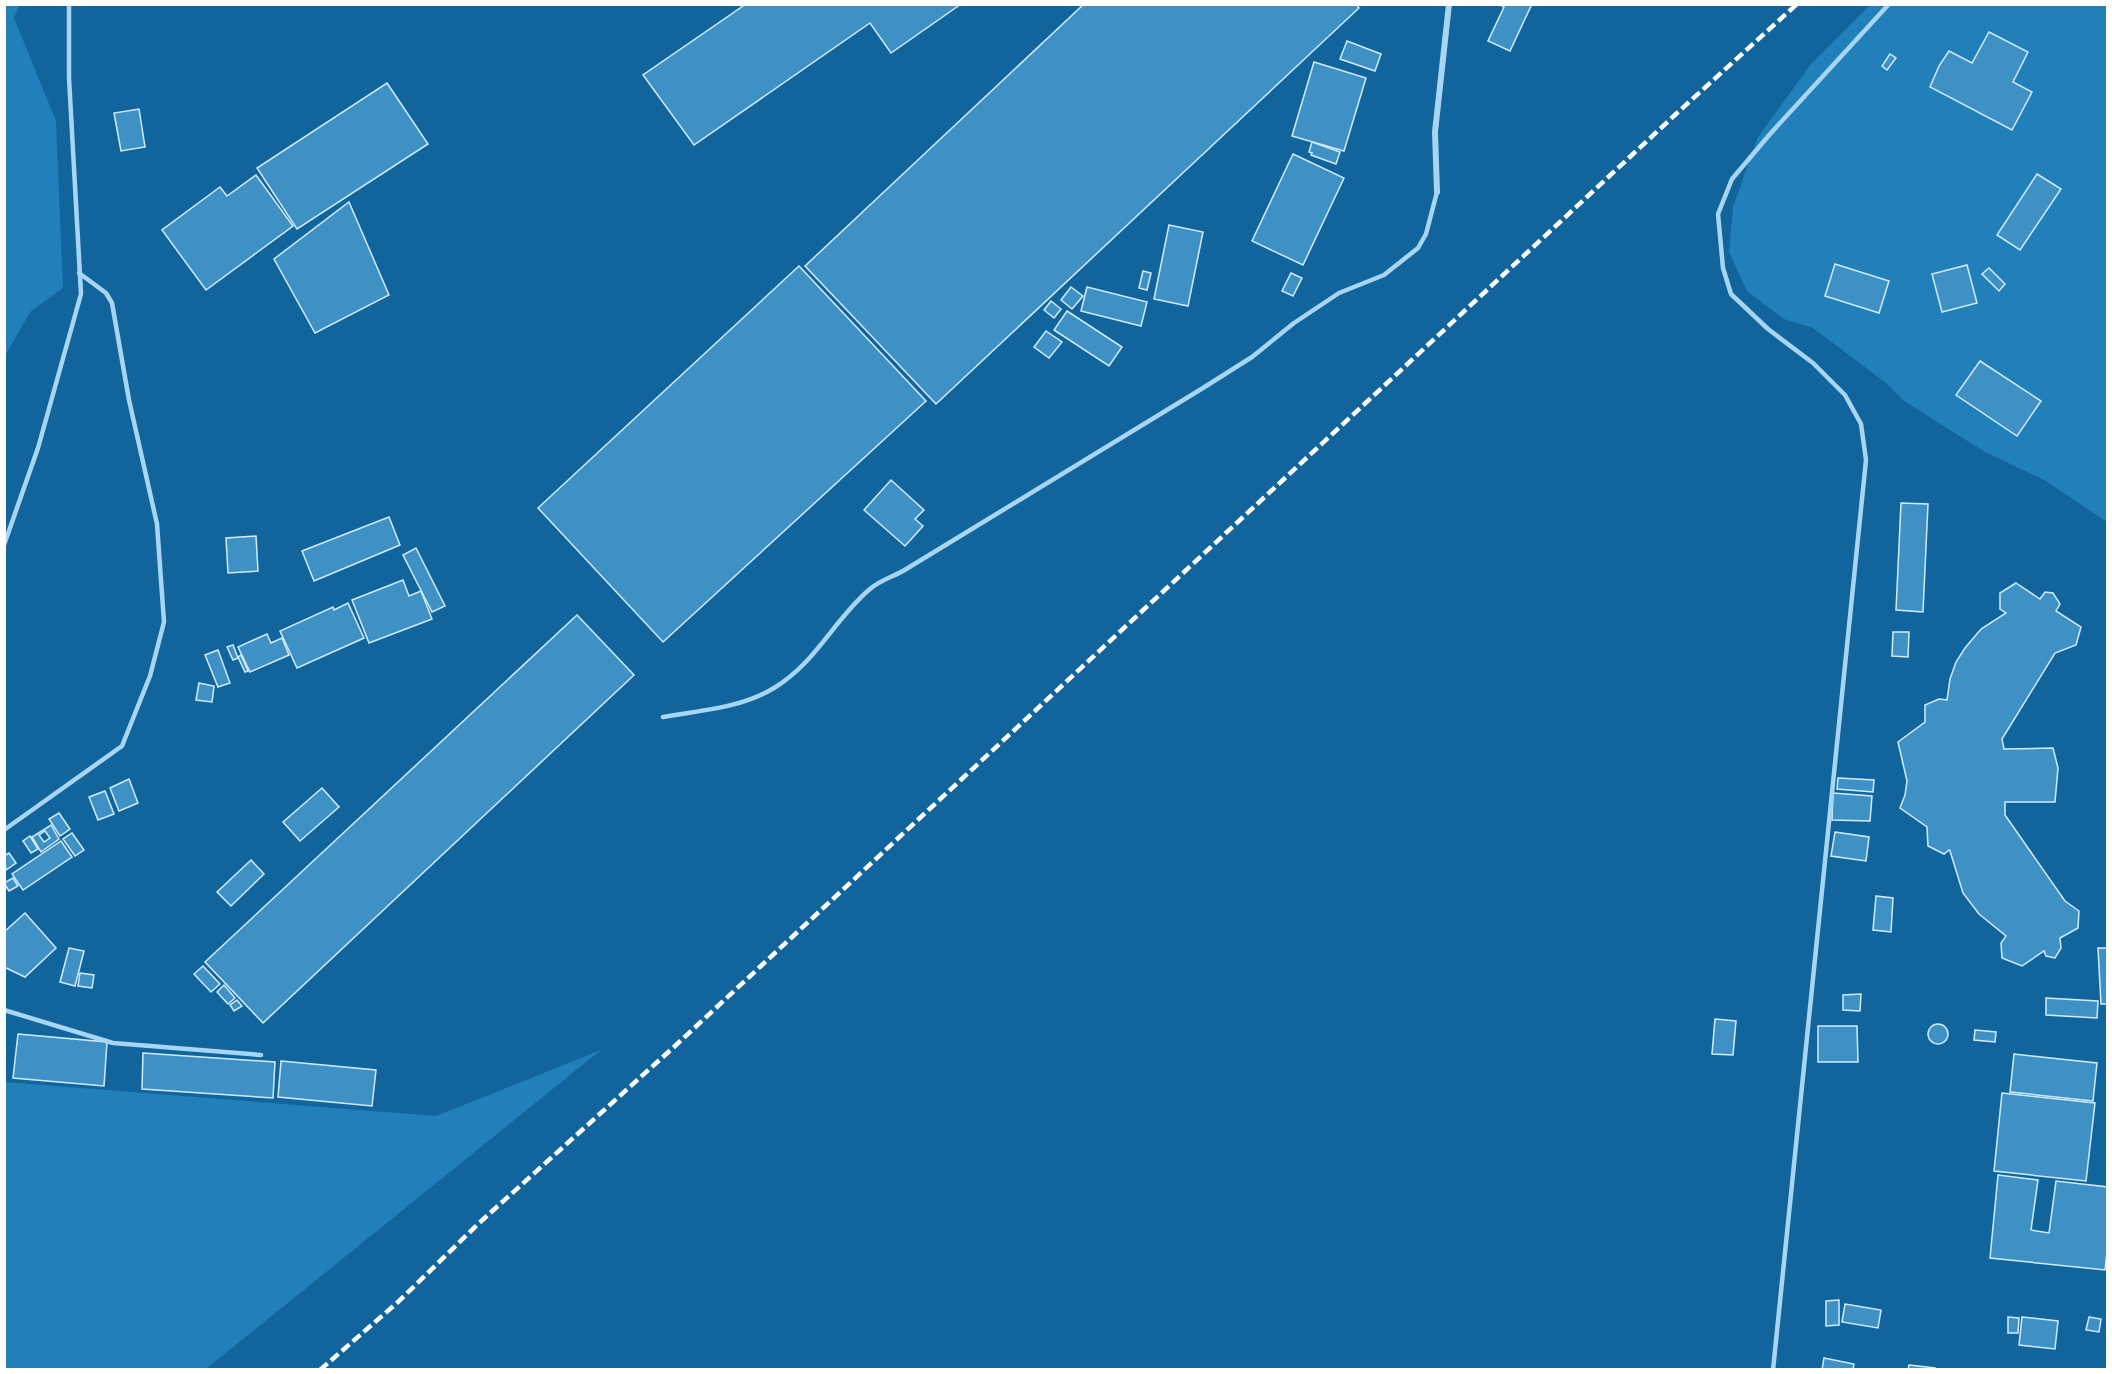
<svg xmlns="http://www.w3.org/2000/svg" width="2112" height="1374" viewBox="0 0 2112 1374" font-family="Roboto,sans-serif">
<rect width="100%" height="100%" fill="#12659c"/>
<g fill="#217fb9">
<polygon points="20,4 14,18 56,121 63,288 30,312 5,356 4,5"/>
<polygon points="1870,5 2107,5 2107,522 2046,481 1985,452 1904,401 1886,383 1813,328 1784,319 1747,291 1729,252 1733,207 1758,137 1811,64"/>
<polygon points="601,1050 206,1369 5,1369 5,1082 436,1116"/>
</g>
<g fill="#3f91c5" stroke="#cfecfe" stroke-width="1.5" fill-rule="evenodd">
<polygon points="746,4 961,4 891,53 870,23 694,145 643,75"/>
<polygon points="1084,4 1356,4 1359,8 936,404 805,266"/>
<polygon points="1499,4 1532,4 1510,51 1488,41 1504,7"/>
<polygon points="1989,32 2028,52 2013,82 2032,92 2012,130 1930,87 1939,66 1949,51 1972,63"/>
<polygon points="1347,41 1381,54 1375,71 1340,59"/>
<polygon points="1890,54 1896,58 1887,70 1882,66"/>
<polygon points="1314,62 1366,78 1344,151 1292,136"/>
<polygon points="387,83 428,144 297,229 257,168"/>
<polygon points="139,109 145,147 121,151 114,113"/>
<polygon points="1312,142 1340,152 1336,164 1311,155 1312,153 1309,152"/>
<polygon points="1293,154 1344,178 1303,265 1252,241"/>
<polygon points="2037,174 2061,189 2020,250 1997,235"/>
<polygon points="256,175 293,226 206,290 162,230 220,187 227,196"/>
<polygon points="349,202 389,295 315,333 274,259"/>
<polygon points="1169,225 1203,232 1188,306 1154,299"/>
<polygon points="1835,264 1889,281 1879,313 1825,296"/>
<polygon points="1967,265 1977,303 1942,312 1932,274"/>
<polygon points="799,266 926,401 663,642 538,508"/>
<polygon points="1989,268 2005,284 1999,291 1982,274"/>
<polygon points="1143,271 1151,273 1147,290 1139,288"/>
<polygon points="1291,273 1302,278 1293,296 1282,291"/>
<polygon points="1071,287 1083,296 1072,309 1061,300"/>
<polygon points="1087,287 1147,302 1141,326 1081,311"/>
<polygon points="1051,301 1061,309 1054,318 1044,310"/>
<polygon points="1067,311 1122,347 1109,366 1054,330"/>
<polygon points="1046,331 1062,342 1049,358 1034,347"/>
<polygon points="1980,361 2041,401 2017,436 1956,395"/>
<polygon points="891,480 924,510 915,519 923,526 905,546 864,510"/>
<polygon points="1901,503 1928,504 1923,612 1896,610"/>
<polygon points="389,517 400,545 314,581 302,551"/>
<polygon points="256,536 258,571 228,573 226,538"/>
<polygon points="416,548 445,606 432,612 403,555"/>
<polygon points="403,580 409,596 421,591 432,619 369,643 352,600"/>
<polygon points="2016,583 2040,599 2045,592 2053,593 2060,604 2056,611 2081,627 2076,645 2055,653 2002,739 2004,749 2053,748 2058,768 2055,802 2005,802 2005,815 2065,901 2079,911 2078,928 2060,938 2061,948 2055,958 2046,956 2044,951 2022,966 2002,958 2001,943 2006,936 1979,914 1963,893 1950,851 1949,850 1944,854 1928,846 1927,827 1900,808 1905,795 1907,781 1898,742 1925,722 1925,705 1939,699 1947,700 1950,679 1956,662 1965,648 1981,629 2006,613 2000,609 2000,593"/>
<polygon points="348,603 364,638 297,668 280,631 333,607 334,610"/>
<polygon points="577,615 634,675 263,1023 205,962"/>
<polygon points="1893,632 1909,632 1908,657 1892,656"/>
<polygon points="267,634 271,643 282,638 289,655 250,672 238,647"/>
<polygon points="233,645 238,658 233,660 227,647"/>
<polygon points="218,650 230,683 218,687 205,655"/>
<polygon points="241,655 248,671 245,672 238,657"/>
<polygon points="199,683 214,686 212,702 196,700"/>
<polygon points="1838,778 1874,780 1873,792 1837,789"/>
<polygon points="129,779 138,803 119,811 110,788"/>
<polygon points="322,788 339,807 300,841 283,822"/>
<polygon points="105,791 114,814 98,820 89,797"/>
<polygon points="1833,793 1872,796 1870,821 1832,820"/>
<polygon points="59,813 70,829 60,836 49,819"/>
<path d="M51 825 59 839 41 852 32 837ZM45 831 50 838 44 842 39 835Z"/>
<polygon points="1835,832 1869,837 1866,861 1831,856"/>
<polygon points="72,833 84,850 75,856 63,839"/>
<polygon points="30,836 38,849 31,853 23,841"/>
<polygon points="61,841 72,857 23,890 12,874"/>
<polygon points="9,853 16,863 6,870 4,856"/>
<polygon points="251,860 264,874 231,906 217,892"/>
<polygon points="13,878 18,886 9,891 4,883"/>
<polygon points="1876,896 1893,898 1891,932 1873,930"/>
<polygon points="25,913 56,948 25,977 4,967 4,932"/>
<polygon points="69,948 84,951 75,986 60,982"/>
<polygon points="2098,948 2108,948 2108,1004 2101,1004"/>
<polygon points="203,966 220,984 211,992 194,974"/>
<polygon points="80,973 94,975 92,988 78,986"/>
<polygon points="224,985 235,998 228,1004 217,992"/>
<polygon points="1861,994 1860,1011 1843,1010 1843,995"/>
<polygon points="2046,998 2098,1001 2097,1018 2046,1015"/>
<polygon points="237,1000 242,1006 234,1011 230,1005"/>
<polygon points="1715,1019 1736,1021 1733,1055 1712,1054"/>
<circle cx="1938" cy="1034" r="10"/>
<polygon points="1818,1026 1857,1026 1858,1062 1818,1062"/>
<polygon points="1975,1030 1996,1032 1995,1042 1974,1040"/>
<polygon points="18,1034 107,1042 104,1086 13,1078"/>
<polygon points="143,1053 275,1062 273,1098 142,1089"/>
<polygon points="2014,1054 2097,1063 2093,1101 2010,1092"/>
<polygon points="281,1061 376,1070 372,1106 278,1097"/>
<polygon points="2002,1093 2095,1103 2086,1181 1994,1171"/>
<polygon points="1998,1175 2038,1180 2031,1230 2049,1233 2056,1181 2108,1187 2108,1242 2105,1270 1990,1258"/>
<polygon points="1839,1300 1839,1325 1826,1326 1826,1301"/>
<polygon points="1845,1304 1881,1310 1878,1328 1842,1322"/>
<polygon points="2008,1317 2019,1318 2018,1333 2008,1333"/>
<polygon points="2022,1317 2058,1321 2055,1349 2019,1345"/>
<polygon points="2089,1317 2101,1319 2099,1332 2086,1330"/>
<polygon points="1824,1358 1854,1364 1853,1370 1822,1370"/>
<polygon points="1909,1365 1935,1368 1935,1370 1908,1370"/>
</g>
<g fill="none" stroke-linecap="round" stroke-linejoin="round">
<g stroke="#a7d6f4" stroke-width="4.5">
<polyline points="4,545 38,448 81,294 69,78 69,4"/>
<path d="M663 717C701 710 741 708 774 688 816 663 835 618 870 589 879 581 892 577 903 571L1203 388 1252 357 1294 323 1339 293 1384 275 1418 248 1426 234 1437 192"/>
<polyline points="4,830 122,746 150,676 164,622 157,524 129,400 112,303 106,293 79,273"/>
<polyline points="4,1010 113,1043 261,1055"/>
<polyline points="1773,1370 1866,460 1861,424 1845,395 1813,363 1768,329 1731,294 1723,268 1718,214 1732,179 1770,134 1889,4"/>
</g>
<polyline stroke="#a7d6f4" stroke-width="6" points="1437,192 1435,132 1449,4"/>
<polyline stroke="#fff" stroke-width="4.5" stroke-dasharray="10 4.5" stroke-linecap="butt" points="320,1370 398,1302 478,1224 675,1046 1676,114 1797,4"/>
</g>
<rect width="2112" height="1374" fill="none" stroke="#ffffff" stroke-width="12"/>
</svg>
